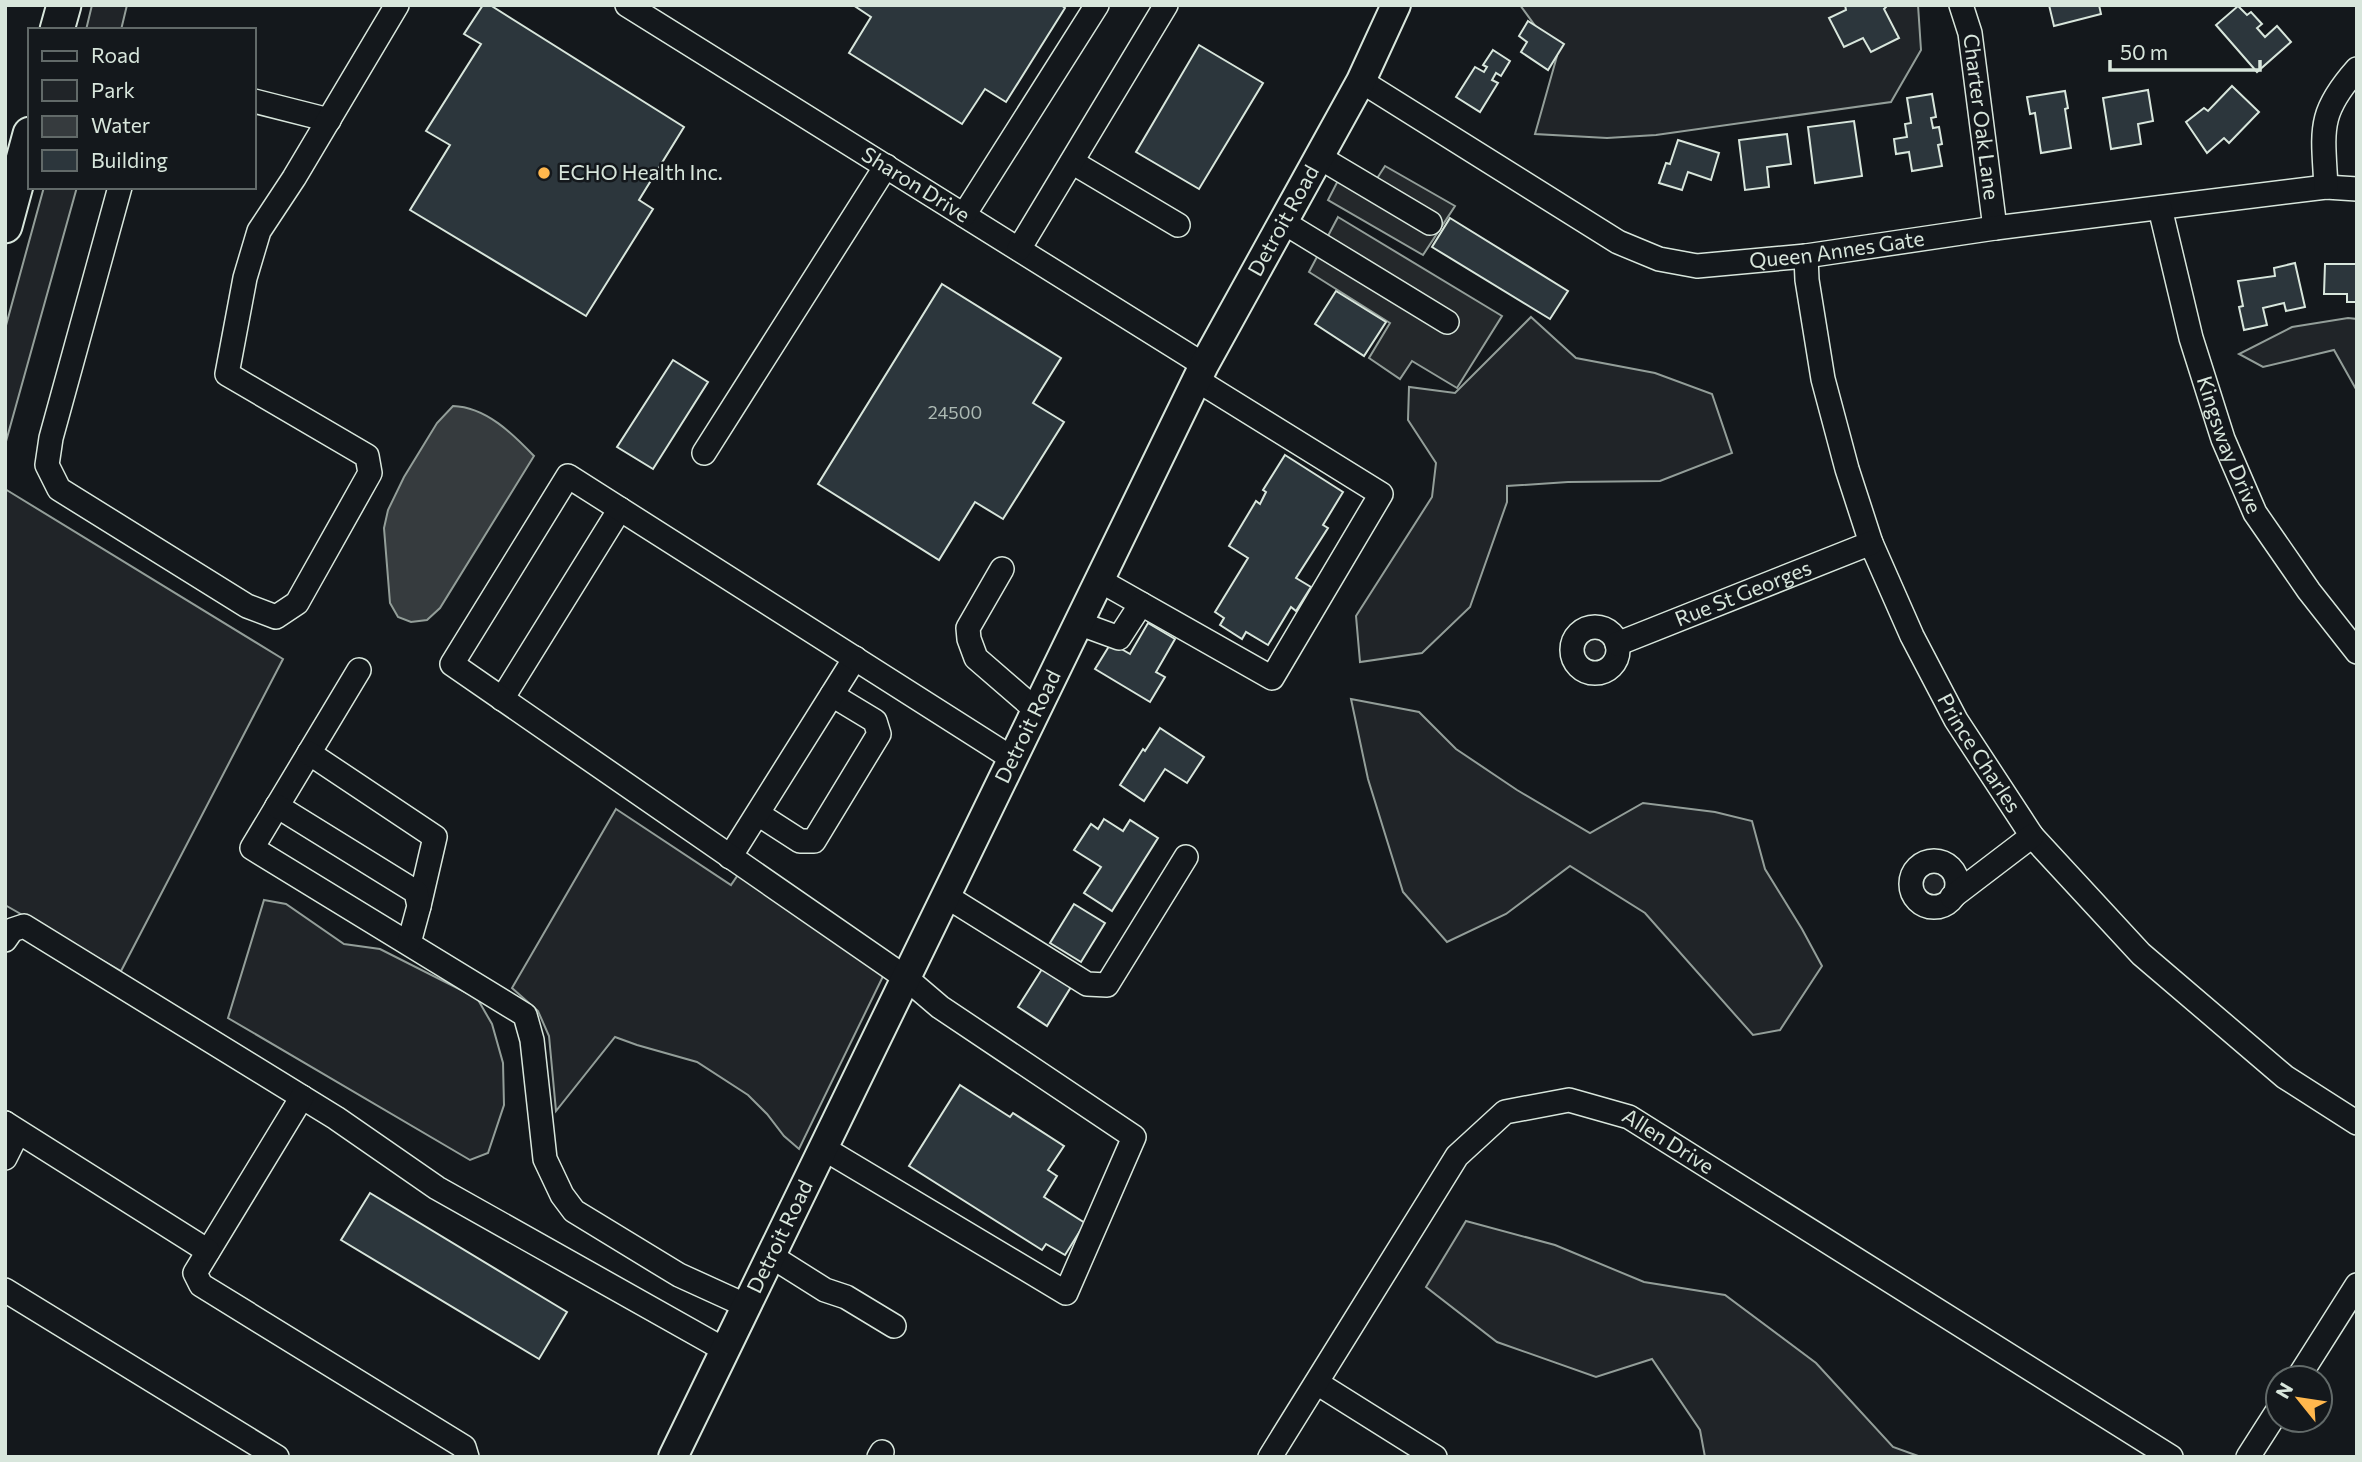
<svg xmlns="http://www.w3.org/2000/svg" width="2362" height="1462" viewBox="0 0 2362 1462" font-family="Commissioner,sans-serif">
<rect width="100%" height="100%" fill="#14181c"/>
<g fill="#202428" stroke="#939e99" stroke-width="2">
<polygon points="92,5 127,5 121,30 86,30"/>
<polygon points="1520,5 1918,5 1921,50 1891,102 1656,135 1607,138 1535,134 1557,56"/>
<polygon points="44,187 77,187 5,445 5,329"/>
<polygon points="1531,317 1576,358 1655,373 1712,394 1732,453 1660,481 1568,482 1507,486 1507,502 1470,607 1422,653 1360,662 1356,616 1432,497 1436,463 1408,420 1409,387 1455,393"/>
<polygon points="2348,318 2357,319 2357,391 2334,350 2263,367 2239,354 2292,327"/>
<polygon points="5,489 283,659 121,971 5,905"/>
<circle cx="1594" cy="650" r="13"/>
<polygon points="1351,699 1419,712 1456,749 1517,790 1590,833 1643,803 1715,812 1752,821 1765,869 1802,929 1822,966 1780,1030 1753,1035 1645,913 1570,866 1506,914 1447,942 1403,892 1368,779"/>
<polygon points="616,809 731,885 744,866 888,966 799,1149 784,1136 767,1114 748,1095 697,1062 637,1045 615,1037 556,1111 549,1036 538,1011 512,988"/>
<circle cx="1933" cy="884" r="13"/>
<polygon points="264,900 286,904 344,944 380,949 477,998 492,1024 503,1063 504,1105 488,1153 470,1160 228,1018"/>
<polygon points="1466,1221 1555,1245 1644,1282 1725,1295 1816,1363 1893,1447 1921,1457 1705,1457 1700,1430 1652,1359 1596,1377 1497,1342 1426,1287"/>
</g>
<g fill="#24282b" stroke="#939e99" stroke-width="2">
<polygon points="1347,163 1376,180 1385,166 1455,206 1423,255 1328,200"/>
<polygon points="1338,217 1502,316 1457,388 1412,361 1400,379 1369,358 1390,323 1309,272"/>
</g>
<path fill="#363b3e" stroke="#939e99" stroke-width="2" d="M453 406C486 407 513 434 534 456L440 608 427 620 411 622 398 617 390 603 384 528 388 510 404 477 437 423Z"/>
<g fill="#2c363c" stroke="#d8e6dc" stroke-width="2">
<polygon points="483,5 490,5 684,127 639,200 653,209 586,316 410,210 450,145 426,131 481,44 464,34"/>
<polygon points="853,5 1061,5 1065,8 1006,102 985,89 962,124 849,53 871,17"/>
<polygon points="1888,5 1884,9 1899,38 1871,52 1863,38 1844,47 1829,18 1846,10 1845,5"/>
<polygon points="2049,5 2099,5 2101,14 2054,26"/>
<polygon points="2238,6 2247,15 2251,12 2262,24 2257,28 2265,37 2277,26 2291,42 2257,72 2216,25"/>
<polygon points="1528,21 1564,44 1548,70 1521,52 1527,42 1519,36"/>
<polygon points="1199,45 1263,83 1199,189 1136,152"/>
<polygon points="1493,50 1510,61 1501,76 1496,73 1492,80 1498,83 1480,112 1456,97 1475,67 1484,72 1487,67 1483,65"/>
<polygon points="2232,86 2259,112 2229,143 2224,138 2207,153 2186,122 2204,108 2208,111"/>
<polygon points="2148,90 2153,121 2138,124 2141,144 2111,149 2103,98"/>
<polygon points="2065,91 2068,108 2065,109 2071,148 2041,153 2035,113 2030,114 2027,97"/>
<polygon points="1932,94 1936,117 1931,118 1933,128 1939,127 1942,144 1938,145 1942,166 1912,171 1909,152 1896,154 1894,139 1907,137 1905,124 1911,123 1907,98"/>
<polygon points="1854,121 1862,176 1815,183 1808,127"/>
<polygon points="1787,134 1791,164 1767,167 1769,187 1745,190 1739,140"/>
<polygon points="1678,140 1719,153 1711,180 1688,172 1682,190 1659,183 1666,163 1670,164"/>
<polygon points="1450,218 1568,291 1550,319 1432,247"/>
<polygon points="2295,263 2305,307 2286,311 2284,303 2263,308 2267,325 2244,330 2239,307 2243,306 2238,281 2275,276 2274,268"/>
<polygon points="2325,264 2357,264 2357,302 2347,302 2347,294 2324,294"/>
<polygon points="942,284 1061,358 1033,403 1064,422 1003,519 975,502 939,560 818,484"/>
<polygon points="1336,291 1386,322 1364,356 1315,324"/>
<polygon points="673,360 708,382 653,469 617,447"/>
<polygon points="1285,455 1343,492 1323,525 1328,528 1296,578 1311,587 1296,611 1291,607 1268,645 1246,632 1242,639 1220,625 1224,618 1215,612 1248,558 1229,546 1256,501 1260,504 1266,492 1263,490"/>
<polygon points="1148,623 1175,639 1156,672 1165,677 1150,702 1095,669 1111,643 1130,654"/>
<polygon points="1160,728 1204,757 1187,783 1165,769 1144,801 1120,785 1143,749 1145,751"/>
<polygon points="1104,819 1123,831 1130,820 1158,838 1112,911 1084,893 1101,867 1074,850 1091,824 1098,829"/>
<polygon points="1074,904 1105,923 1081,962 1050,943"/>
<polygon points="1042,969 1071,987 1047,1026 1018,1007"/>
<polygon points="960,1085 1010,1117 1013,1113 1064,1146 1048,1170 1057,1176 1044,1197 1085,1223 1065,1255 1046,1244 1042,1250 909,1166"/>
<polygon points="370,1193 567,1312 539,1359 341,1240"/>
</g>
<g fill="none" stroke-linecap="round" stroke-linejoin="round">
<defs>
<g id="minor">
<path id="s1" d="M627 5 1204 365"/>
<path id="s2" d="M1961 5 1970 33 1995 228"/>
<path id="s3" d="M1361 81 1618 242 1659 259 1697 266 1806 256 1995 228 2326 187 2357 189"/>
<polyline points="254,101 329,120"/>
<polyline points="1319,157 1430,223"/>
<polyline points="1072,162 1178,225"/>
<polyline points="120,187 51,438 47,465 59,489 247,606 276,617 297,603 370,473 367,456 227,374 245,278 259,231 294,178 397,5"/>
<path d="M2326 187C2323 130 2317 114 2357 69"/>
<path id="s4" d="M2160 208 2191 338 2223 439 2255 513 2309 591 2357 652"/>
<polyline points="964,215 1097,5"/>
<polyline points="1283,222 1447,322"/>
<polyline points="1019,249 1166,5"/>
<path id="s5" d="M1806 256 1807 280 1823 379 1847 469 1871 543 1912 636 1956 720 2032 836 2141 954 2285 1077 2357 1123"/>
<polyline points="704,453 886,166"/>
<polyline points="1002,569 968,628 969,639 976,658 1036,710"/>
<polyline points="1099,580 1272,678 1381,494 1197,380"/>
<polyline points="1078,623 1119,638 1141,604"/>
<circle cx="1595" cy="650" r="23"/>
<path id="s6" d="M1617 644 1871 543"/>
<polyline points="359,670 252,848 525,1015 532,1040 545,1159 562,1195 574,1211 679,1275 747,1306"/>
<polyline points="502,699 620,509"/>
<polyline points="309,753 435,837 419,906"/>
<polyline points="277,806 416,892 419,906 409,943"/>
<polyline points="758,814 800,841 814,841 879,734 875,721 832,695"/>
<polyline points="730,857 855,658"/>
<circle cx="1934" cy="884" r="23"/>
<polyline points="946,896 1087,984 1107,985 1186,857"/>
<polyline points="1952,897 2032,836"/>
<polyline points="5,940 12,930 24,926 336,1118 437,1188 725,1350"/>
<polyline points="302,1097 195,1273 201,1285 464,1447 467,1457"/>
<polyline points="5,1123 208,1251"/>
<polyline points="5,1123 14,1131 14,1140 5,1158"/>
<polyline points="823,1148 1066,1293 1134,1137 940,1007 906,978 452,664 568,476 1013,759"/>
<polyline points="771,1256 825,1290 846,1297 894,1326"/>
<polyline points="5,1290 277,1457"/>
<polyline points="2298,1378 2357,1285"/>
<polyline points="1317,1383 1435,1457"/>
<polyline points="879,1457 882,1452"/>
<path id="s7" d="M1270 1457 1457 1156 1505 1112 1569 1100 1629 1117 2171 1457"/>
<polyline points="2248,1457 2278,1410"/>
</g>
<g id="major">
<path id="s8" d="M673 1457 1204 365 1361 81 1396 5"/>
</g>
<g id="highway">
<polyline points="57,30 64,5"/>
<polyline points="5,226 30,134"/>
</g>
</defs>
<use href="#minor" stroke="#d8e6dc" stroke-width="26"/>
<use href="#major" stroke="#d8e6dc" stroke-width="32"/>
<use href="#highway" stroke="#d8e6dc" stroke-width="37"/>
<use href="#minor" stroke="#14181c" stroke-width="23"/>
<use href="#major" stroke="#14181c" stroke-width="28"/>
<use href="#highway" stroke="#14181c" stroke-width="33"/>
</g>
<circle fill="#ffb74d" stroke="#14181c" stroke-width="2.5" cx="544" cy="173" r="7"/>
<g text-anchor="middle" stroke-width="5" stroke-linejoin="round" paint-order="stroke">
<g font-size="18" fill="#adbab4">
<text x="955" y="419">24500</text>
</g>
<g font-size="21" fill="#d8e6dc" stroke="#14181c">
<text dy="7" stroke="none"><textPath href="#s2" startOffset="114">Charter Oak Lane</textPath></text>
<text dy="7" stroke="none"><textPath href="#s1" startOffset="340">Sharon Drive</textPath></text>
<text dy="7" stroke="none"><textPath href="#s8" startOffset="1379">Detroit Road</textPath></text>
<text dy="7" stroke="none"><textPath href="#s3" startOffset="527">Queen Annes Gate</textPath></text>
<text dy="7" stroke="none"><textPath href="#s4" startOffset="247">Kingsway Drive</textPath></text>
<text dy="7" stroke="none"><textPath href="#s6" startOffset="136">Rue St Georges</textPath></text>
<text dy="7" stroke="none"><textPath href="#s8" startOffset="812">Detroit Road</textPath></text>
<text dy="7" stroke="none"><textPath href="#s5" startOffset="532">Prince Charles</textPath></text>
<text dy="7" stroke="none"><textPath href="#s7" startOffset="593">Allen Drive</textPath></text>
<text dy="7" stroke="none"><textPath href="#s8" startOffset="245">Detroit Road</textPath></text>
</g>
<g font-size="21" fill="#d8e6dc" stroke="#14181c" text-anchor="start">
<text x="558" y="180">ECHO Health Inc.</text>
</g>
</g>
<rect width="2362" height="1462" fill="none" stroke="#d8e6dc" stroke-width="14"/>
<rect x="28" y="28" width="228" height="161" fill="#14181c" stroke="#626a69" stroke-width="2"/>
<rect x="42" y="51" width="35" height="10" fill="#14181c" stroke="#626a69" stroke-width="2"/>
<text x="91" y="63" font-size="21" fill="#d8e6dc">Road</text>
<rect x="42" y="80" width="35" height="21" fill="#202428" stroke="#626a69" stroke-width="2"/>
<text x="91" y="98" font-size="21" fill="#d8e6dc">Park</text>
<rect x="42" y="116" width="35" height="21" fill="#363b3e" stroke="#626a69" stroke-width="2"/>
<text x="91" y="133" font-size="21" fill="#d8e6dc">Water</text>
<rect x="42" y="150" width="35" height="21" fill="#2c363c" stroke="#626a69" stroke-width="2"/>
<text x="91" y="168" font-size="21" fill="#d8e6dc">Building</text>
<g transform="translate(2299 1399) rotate(300)"><circle r="33" fill="#14181c" stroke="#626a69" stroke-width="2"/>
<path d="M0-5L12 26L0 18L-12 26Z" fill="#ffb74d"/>
<text y="-10" font-size="19" font-weight="bold" text-anchor="middle" fill="#d8e6dc">N</text>
</g>
<path d="M2110 60v10h150v-10" fill="none" stroke="#d8e6dc" stroke-width="3.5"/>
<text x="2120" y="60" font-size="21" fill="#d8e6dc" stroke="#14181c" stroke-width="5" paint-order="stroke">50 m</text>
</svg>
